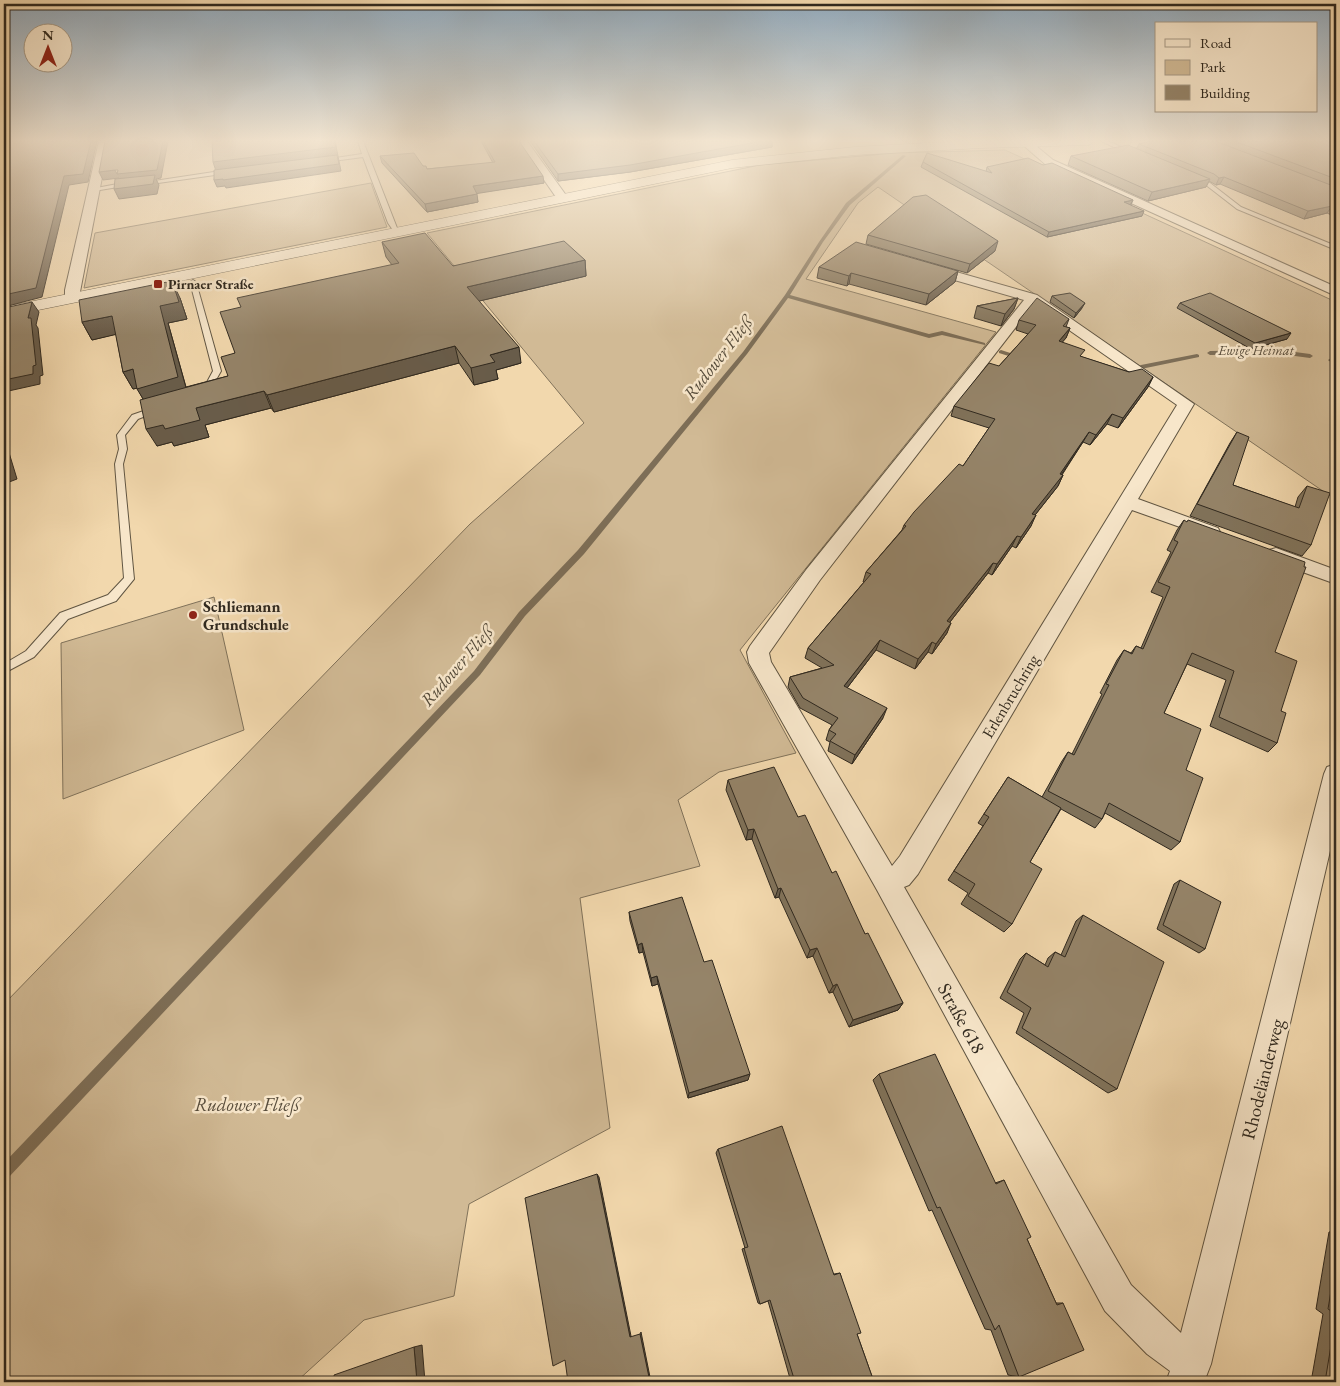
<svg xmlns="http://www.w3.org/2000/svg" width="1340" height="1386" viewBox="0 0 1340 1386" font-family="'EB Garamond',serif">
<rect width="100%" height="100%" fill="#f2d8ad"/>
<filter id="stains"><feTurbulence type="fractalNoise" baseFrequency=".004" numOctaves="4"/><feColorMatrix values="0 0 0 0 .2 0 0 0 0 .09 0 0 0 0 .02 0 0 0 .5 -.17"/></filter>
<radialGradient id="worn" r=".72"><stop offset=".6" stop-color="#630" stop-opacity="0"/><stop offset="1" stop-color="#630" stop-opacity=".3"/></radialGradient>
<g fill="#d1ba95" stroke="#80725a">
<polygon points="1005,150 1336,302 1336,500 878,187 858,203 806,279 996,332 740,650 796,753 719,772 678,800 700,866 580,898 610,1128 469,1204 454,1296 364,1320 296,1382 4,1382 4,1004 470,524 584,423 427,233 760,165 895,153"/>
<polygon points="371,183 387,227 84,288 95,233"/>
<polygon points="214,597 244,730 63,799 61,643"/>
</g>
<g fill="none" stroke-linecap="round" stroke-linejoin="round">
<g fill="#7d6e57" fill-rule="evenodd">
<polygon points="903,141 907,141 907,142 905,143"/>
<polygon points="903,155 906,156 850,205 823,242 790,295 929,334 942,331 985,343 985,345 942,335 929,338 788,298 747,354 584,554 525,616 480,675 9,1177 4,1178 4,1163 474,671 519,612 578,550 743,352 785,295 819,242 846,203"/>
<polygon points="1001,350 1023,357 1024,358 1021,360 999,353 999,351"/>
<polygon points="1280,350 1310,354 1313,356 1310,358 1280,354 1210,355 1207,353 1210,351"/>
<polygon points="1197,354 1199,355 1199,357 1141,369 1138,367 1141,365"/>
<polygon points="1331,358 1336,359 1336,363 1329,361 1328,360"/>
</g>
<defs>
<g id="service">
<polygon points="358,141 363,141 399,233 395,233 388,223 363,157 325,162 322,160 362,154"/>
<polygon points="1101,141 1108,141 1132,152 1127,153"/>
<polygon points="227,170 229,173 144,185 141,183"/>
<polygon points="1193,178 1210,183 1241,207 1336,246 1336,250 1237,209 1206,185 1193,180"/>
<polygon points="128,182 130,185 94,191 91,189"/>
<polygon points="193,280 196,282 221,371 212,387 202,393 198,391 206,384 213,371 190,282"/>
<polygon points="158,406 161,406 161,410 138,419 125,435 127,449 123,464 134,579 116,601 68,619 34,657 4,673 4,664 26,651 60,613 108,595 124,578 115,464 119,449 117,435 132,415"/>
</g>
<g id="minor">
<polygon points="99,141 109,141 79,297 72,301 65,297 65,290"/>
<polygon points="517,141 527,141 568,198 566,200 558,200"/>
<polygon points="1022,141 1030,141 1053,160 1336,287 1336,296 1045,164 1023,145"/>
<path d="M928 264 1037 295 1194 404 1138 499 1218 528 1220 532 1218 536 1211 538 1132 510 918 874 909 885 904 887 1131 1285 1181 1333 1324 774 1327 767 1336 764V825L1211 1364 1204 1382H1166L1170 1371 1147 1354 1105 1311 877 890 749 663 747 652 750 646 806 570 1024 300 923 271 922 268 923 265ZM1033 305 1177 405 900 856 892 866 771 662 769 653 820 580Z"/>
<polygon points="1276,548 1336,570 1336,584 1269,560 1266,555 1269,550"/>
</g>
<polygon id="tertiary" points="963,141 1095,141 1089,145 981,148 855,155 732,168 4,317 4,307 732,160 855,147"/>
</defs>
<use href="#service" stroke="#605542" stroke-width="2"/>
<use href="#minor" stroke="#605542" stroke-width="2"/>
<use href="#tertiary" stroke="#605542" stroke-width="1"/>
<use href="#service" fill="#f7e6ca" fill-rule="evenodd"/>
<use href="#minor" fill="#f7e6ca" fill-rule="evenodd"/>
<use href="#tertiary" fill="#f7e6ca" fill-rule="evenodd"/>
</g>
<g fill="#80725a" stroke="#30291f">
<polygon points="481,141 519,141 544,183 476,193 478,202 427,212 382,163 380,156 423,166 427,169 493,163"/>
<polygon points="530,141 772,141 772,147 630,172 558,181"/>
<polygon points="1226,141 1329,141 1336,144 1336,217 1327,213 1304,219 1220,184 1216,185 1209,181 1206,187 1148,201 1068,165 1071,156 1137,148 1139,144 1224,145"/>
<polygon points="923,162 986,172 987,167 1043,165 1133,200 1131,205 1142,216 1047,237 921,167"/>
<polygon points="868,235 995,251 967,273 866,244"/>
<polygon points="382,242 453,266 585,260 586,276 479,301 521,363 496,370 498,379 474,385 459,363 274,412 271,408 205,425 209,437 174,446 172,442 157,446 143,399 137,388 133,389 123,372 116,334 92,340 82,322 180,298 187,319 168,323 186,387 228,376 235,353 241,307 392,265 386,257"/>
<polygon points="819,267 958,271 955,282 926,305 849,284 847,286 817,278"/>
<polygon points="1052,296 1082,308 1074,318 1050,302"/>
<polygon points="1018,298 1014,309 1001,326 974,318 977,306"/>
<polygon points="1180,303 1287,339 1251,349 1177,308"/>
<polygon points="1069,319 1066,327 1070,328 1066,338 1062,342 1082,357 1129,372 1153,377 1148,387 1118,428 1107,424 1090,445 1083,442 1062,475 1063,475 1058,486 1035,515 1031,526 1016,548 1012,546 992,575 988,573 950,622 947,633 932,654 928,652 915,669 876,650 847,688 883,718 852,764 828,751 830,742 826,740 829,730 832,725 800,708 788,687 790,677 822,668 805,658 808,648 864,582 863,582 866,572 902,530 904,525 963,466 989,428 951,416 954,406 999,366 1028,334 1016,330 1019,320"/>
<polygon points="1237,432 1233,485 1295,507 1298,497 1307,486 1311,545 1302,556 1190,516 1230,443"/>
<polygon points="1184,520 1275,652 1281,711 1277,743 1268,752 1210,726 1226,680 1187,664 1164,713 1186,770 1180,842 1171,850 1105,813 1102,819 1095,828 1061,809 1030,862 1012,924 1004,932 961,904 968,893 948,880 983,826 978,823 1008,777 1042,797 1062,761 1068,752 1072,754 1102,694 1100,693 1117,660 1124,650 1131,653 1136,646 1141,648 1163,597 1151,592 1171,552 1167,550 1177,530"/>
<polygon points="728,780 798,817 832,873 865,934 903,1003 898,1010 849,1027 833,992 829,993 813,956 807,958 779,897 775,898 752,839 746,840 726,790"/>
<polygon points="1180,880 1205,949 1199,953 1157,929 1174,884"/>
<polygon points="629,912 704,962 748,1080 688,1098 658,984 652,986 643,952 639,953 630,921"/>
<polygon points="1083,915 1117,1089 1108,1093 1016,1033 1024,1013 1000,998 1020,959 1026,953 1045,965 1048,958 1055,952 1061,955 1076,921"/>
<polygon points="879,1074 995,1183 1004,1180 1027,1239 1056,1303 1063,1303 1019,1377 1008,1375 991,1330 985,1329 932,1210 929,1211 873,1080"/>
<polygon points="718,1149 834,1274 840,1273 857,1334 874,1382 791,1382 768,1301 760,1304 758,1303 742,1249 745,1248 716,1153"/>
<polygon points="1336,1231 1336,1382 1311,1382 1323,1314 1316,1309 1329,1232"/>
</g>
<g fill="#685c4a" stroke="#30291f">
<polygon points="91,141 97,141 88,182 69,185 42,297 4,307 4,295 64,176"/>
<polygon points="163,141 168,141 161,178 156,179 159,185 157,194 119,199 114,189 121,183 119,178 103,180 99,172 115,170 117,174"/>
<polygon points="335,141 341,171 226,188 225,186 217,187 214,180 216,171 213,162"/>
<polygon points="763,141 772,141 772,147 630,172 558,181 558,174"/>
<polygon points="543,176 544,183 474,194 473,186"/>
<polygon points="1224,177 1220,184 1216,185 1219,178"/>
<polygon points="1210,179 1206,187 1148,201 1152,192"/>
<polygon points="477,194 478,202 427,212 425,204"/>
<polygon points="1133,200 1130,205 1124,202"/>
<polygon points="1332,206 1327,213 1304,219 1308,211"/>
<polygon points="1144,211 1142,216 1047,237 1049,232"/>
<polygon points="998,241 995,251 967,273 970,264"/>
<polygon points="585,260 586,276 471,303 467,287"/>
<polygon points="958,271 955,282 926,305 929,294"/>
<polygon points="851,273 849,284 847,286 849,276"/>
<polygon points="172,281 180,298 187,319 168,323 188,395 148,407 137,389 160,306"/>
<polygon points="1018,298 1014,309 1001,326 1005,314"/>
<polygon points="32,302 39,312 36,325 38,328 43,375 40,376 40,384 4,392 4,380 28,318"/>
<polygon points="1085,303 1082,308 1074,318 1076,313"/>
<polygon points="112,316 122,333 92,340 82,322"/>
<polygon points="1070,328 1066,338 1055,351 1059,341"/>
<polygon points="1291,333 1287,339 1251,349 1255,343"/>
<polygon points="455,346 459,363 274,412 267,395"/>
<polygon points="519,347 521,363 496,370 498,379 474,385 471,368 490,355"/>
<polygon points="133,369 143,387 133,389 123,372"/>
<polygon points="1153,377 1148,387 1118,428 1123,418"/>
<polygon points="264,391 271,408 205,425 209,437 174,446 172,442 157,446 146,429 196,408"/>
<polygon points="1112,414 1107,424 1090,445 1096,435"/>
<polygon points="1089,432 1083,442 1055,484 1063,475 1058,486 1028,524 1032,514"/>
<polygon points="4,442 7,446 17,479 4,484"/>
<polygon points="1036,515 1031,526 1016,548 1021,537"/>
<polygon points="1017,536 1012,546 992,575 997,564"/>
<polygon points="993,563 988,573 943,631 947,621"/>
<polygon points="951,623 947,633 932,654 936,644"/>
<polygon points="880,640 876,650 841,696 844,686"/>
<polygon points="932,642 928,652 915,669 918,659"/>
<polygon points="887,708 883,718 852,764 855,755"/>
<polygon points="754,829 752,839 746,840 748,830"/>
<polygon points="781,888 779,897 775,898 778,889"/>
<polygon points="642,943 643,952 639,953 638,945"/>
<polygon points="817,948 813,956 807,958 810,950"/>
<polygon points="657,976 658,984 652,986 651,978"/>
<polygon points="837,984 833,992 829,993 833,986"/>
<polygon points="903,1003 898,1010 849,1027 853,1020"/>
<polygon points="750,1074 748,1080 688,1098 689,1093"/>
<polygon points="597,1174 599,1177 631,1336 630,1337"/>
<polygon points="641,1332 651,1382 650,1382 640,1334"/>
<polygon points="422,1345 425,1382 417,1382 414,1347"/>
</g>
<g fill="#958469" stroke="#30291f">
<polygon points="11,141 91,141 83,174 64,176 36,288 4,295 4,142"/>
<polygon points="105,141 163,141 157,170 117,174 118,170 115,170 99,172"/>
<polygon points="212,141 335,141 336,147 213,162"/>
<polygon points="483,141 519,141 543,176 473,186 477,194 425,204 380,156 414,153 423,166 426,166 427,169 495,162"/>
<polygon points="534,141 763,141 630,165 558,174"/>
<polygon points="1151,141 1215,141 1336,187 1336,208 1332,206 1308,211 1224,177 1219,178 1214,174 1139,144"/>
<polygon points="1234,141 1329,141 1336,144 1336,179"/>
<polygon points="1128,145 1210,179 1152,192 1071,156"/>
<polygon points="927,153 992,173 987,167 1028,158 1043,165 1052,163 1133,200 1124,202 1144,211 1049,232 923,162"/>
<polygon points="337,155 339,164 223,180 223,179 214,180 214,170"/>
<polygon points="155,175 153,184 114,189 115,179"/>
<polygon points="926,195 998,241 970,264 868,235 913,197"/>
<polygon points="425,233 453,266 564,241 585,260 467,287 519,347 490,355 495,362 471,368 455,346 267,395 264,391 196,408 200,420 165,429 163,425 146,429 140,400 228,376 221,357 235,353 220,312 241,307 237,298 399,263 382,242"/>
<polygon points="856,242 958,271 929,294 851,273 849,276 819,267"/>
<polygon points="172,281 179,302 160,306 178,377 137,389 133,369 123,372 112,316 82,322 79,300"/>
<polygon points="1070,293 1085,303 1076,313 1052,296"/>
<polygon points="1210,293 1291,333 1255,343 1180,303"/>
<polygon points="1018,298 1005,314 977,306"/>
<polygon points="1037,298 1069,319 1063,326 1070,328 1059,341 1085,350 1080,356 1129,372 1142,369 1153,377 1123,418 1112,414 1096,435 1089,432 1060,474 1063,475 1032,514 1036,515 1021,537 1017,536 997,564 993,563 947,621 951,623 936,644 932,642 918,659 880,640 844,686 887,708 855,755 830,741 836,734 829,730 838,718 803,698 790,677 834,665 808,648 871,574 866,572 906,526 904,525 914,512 959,464 963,466 995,419 954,406 989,363 999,366 1036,325 1019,320"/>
<polygon points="32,302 28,318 31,318 36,365 33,366 33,374 4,380 4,308"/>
<polygon points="1237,432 1249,437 1233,485 1299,508 1307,486 1330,493 1311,545 1197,504"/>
<polygon points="4,454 8,468 4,470"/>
<polygon points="1184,520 1187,522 1188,520 1305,562 1304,567 1306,567 1275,652 1297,661 1281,711 1286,713 1277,743 1219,717 1234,671 1192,653 1164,713 1201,729 1186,770 1203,778 1180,842 1109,803 1102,819 1048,791 1068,752 1074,755 1109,685 1106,684 1124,650 1132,654 1136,646 1143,649 1170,587 1158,582 1178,542 1174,540"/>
<polygon points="774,767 798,817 805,815 832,873 836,871 865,934 868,933 903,1003 853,1020 837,984 833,986 817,948 810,950 781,888 778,889 754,829 748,830 728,780"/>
<polygon points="1008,777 1061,808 1030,862 1042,869 1012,924 968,896 975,884 954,871 989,817 984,814"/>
<polygon points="1180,880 1221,902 1205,949 1163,925"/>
<polygon points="682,897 704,962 712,960 750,1074 689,1093 657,976 651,978 642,943 638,945 629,912"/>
<polygon points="1083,915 1164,962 1117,1089 1022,1028 1031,1008 1007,992 1026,953 1048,967 1055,952 1065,957"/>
<polygon points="935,1054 996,1184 1004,1180 1031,1237 1027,1239 1057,1305 1063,1303 1084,1350 1019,1377 999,1325 995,1330 940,1207 937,1208 879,1074"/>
<polygon points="782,1126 834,1275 840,1273 861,1333 857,1334 874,1382 795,1382 770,1300 760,1304 744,1248 748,1247 718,1149"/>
<polygon points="597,1174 630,1337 640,1334 650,1382 568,1382 565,1360 553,1366 525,1198"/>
<polygon points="1336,1261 1336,1314 1328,1309"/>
<polygon points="1336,1315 1336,1382 1325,1382"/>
<polygon points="414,1347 417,1382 335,1382 334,1375"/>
</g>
<linearGradient id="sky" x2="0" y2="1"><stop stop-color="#91aabd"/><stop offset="0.42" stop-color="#f9edda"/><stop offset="1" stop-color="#f9edda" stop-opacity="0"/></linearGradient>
<rect width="1340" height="335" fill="url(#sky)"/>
<g fill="#8f2418" stroke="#f7e6ca" stroke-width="2">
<rect x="153" y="279" width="10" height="10" rx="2.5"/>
<circle cx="193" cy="615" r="5"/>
</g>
<g text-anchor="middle" stroke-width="5" stroke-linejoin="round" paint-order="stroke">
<g font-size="14" font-weight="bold" fill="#30291f" stroke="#f7e6ca" text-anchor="start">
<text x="168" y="289">Pirnaer Straße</text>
</g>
<g font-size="14" font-style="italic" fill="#584d3c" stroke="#f7e6ca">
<text x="1256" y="355">Ewige Heimat</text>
</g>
<g font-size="16" font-weight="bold" fill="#30291f" stroke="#f7e6ca" text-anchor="start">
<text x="203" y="612">Schliemann<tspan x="203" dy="18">Grundschule</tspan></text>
</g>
<g font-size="16" fill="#30291f" stroke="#f7e6ca">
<text transform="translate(1010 696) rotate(-59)" y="6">Erlenbruchring</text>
</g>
<g font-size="18" font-style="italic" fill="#564c3b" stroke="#f7e6ca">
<text transform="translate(718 358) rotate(-52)" y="6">Rudower Fließ</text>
<text transform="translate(457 666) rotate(-49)" y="6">Rudower Fließ</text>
</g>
<g font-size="19" fill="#30291f" stroke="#f7e6ca">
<text transform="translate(962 1018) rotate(61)" y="7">Straße 618</text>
<text transform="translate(1262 1079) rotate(-76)" y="7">Rhodeländerweg</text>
</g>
<g font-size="19" font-style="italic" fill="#584d3c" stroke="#f7e6ca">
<text x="247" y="1111">Rudower Fließ</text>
</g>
</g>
<rect width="1340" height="1386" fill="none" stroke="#f2d8ad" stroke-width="20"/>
<rect x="5" y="5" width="1330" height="1376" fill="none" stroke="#30291f" stroke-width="2.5"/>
<rect x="10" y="10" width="1320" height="1366" fill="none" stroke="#30291f"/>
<rect x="1155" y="22" width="162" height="90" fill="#f7e6ca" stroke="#a79a86"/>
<rect x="1165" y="39" width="25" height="8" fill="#f7e6ca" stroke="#a79a86"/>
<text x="1200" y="48" font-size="15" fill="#30291f">Road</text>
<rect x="1165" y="60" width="25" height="15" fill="#d1ba95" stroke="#a79a86"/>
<text x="1200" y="72" font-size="15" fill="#30291f">Park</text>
<rect x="1165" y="85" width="25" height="15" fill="#958469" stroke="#a79a86"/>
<text x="1200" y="98" font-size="15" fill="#30291f">Building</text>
<g transform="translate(48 48)"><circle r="24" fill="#f7e6ca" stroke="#a79a86"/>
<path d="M0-4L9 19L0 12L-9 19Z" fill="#8f2418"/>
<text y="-8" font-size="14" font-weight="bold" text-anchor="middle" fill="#30291f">N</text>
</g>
<rect width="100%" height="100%" filter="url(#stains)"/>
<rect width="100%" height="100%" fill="url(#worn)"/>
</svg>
